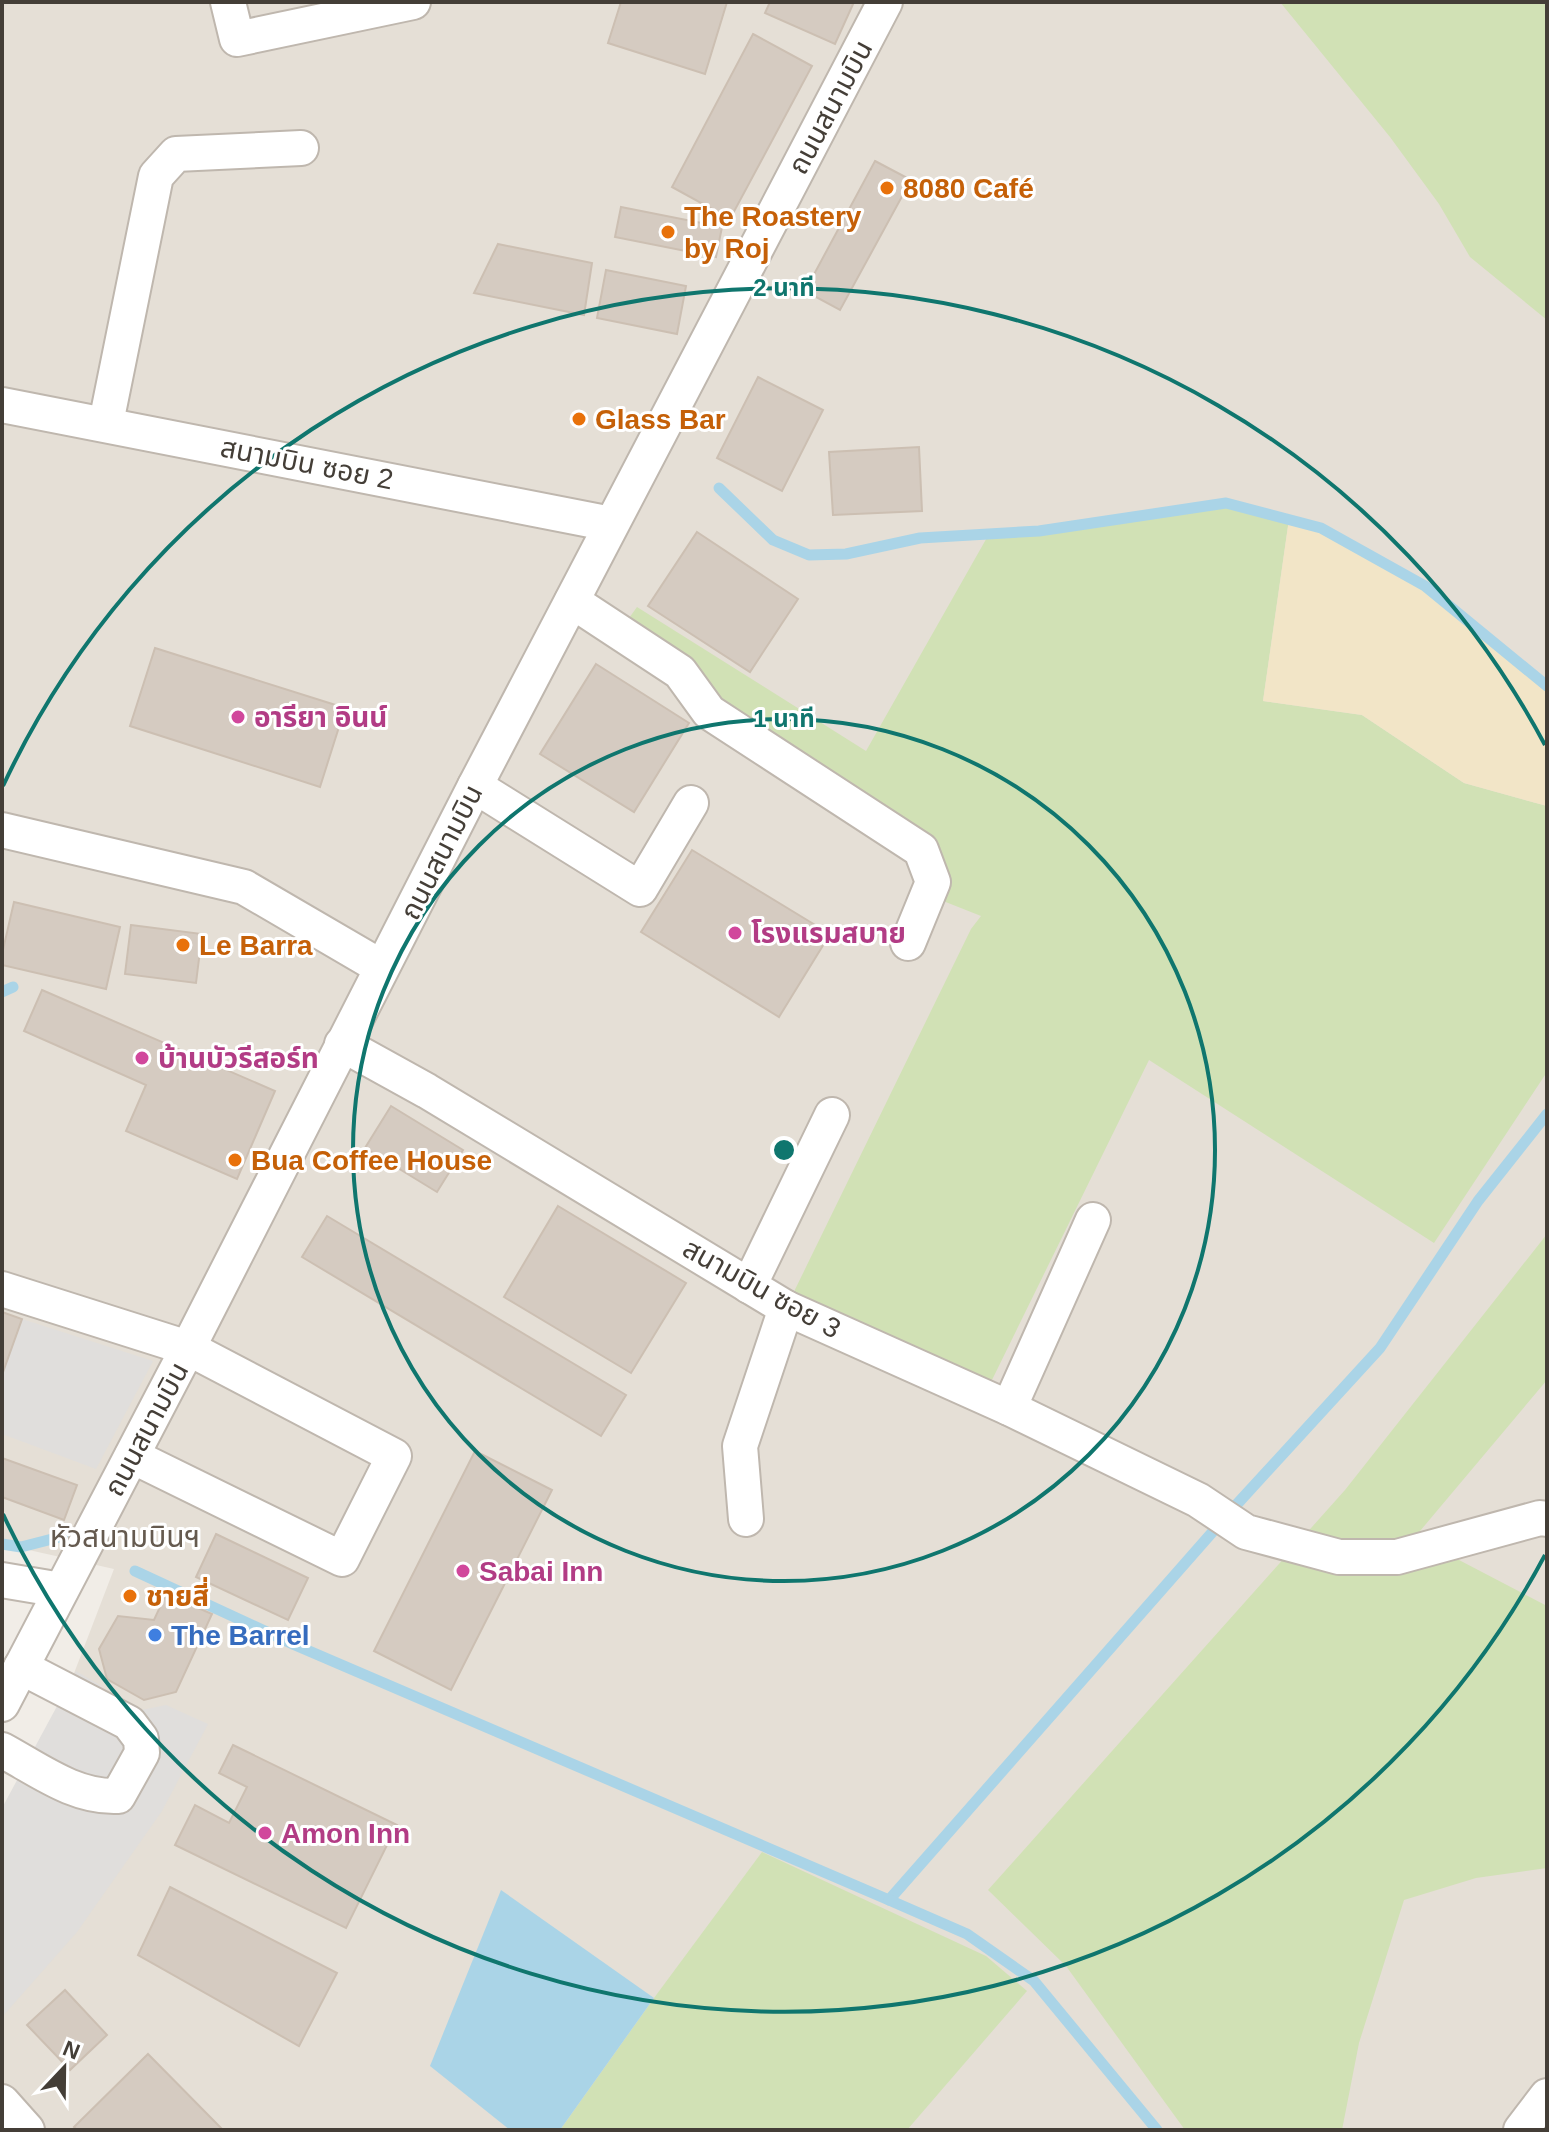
<svg xmlns="http://www.w3.org/2000/svg" width="1549" height="2132" viewBox="0 0 1549 2132" font-family="Helvetica,'Noto Sans Thai',sans-serif">
<rect width="100%" height="100%" fill="#f1ede7"/>
<polygon fill="#e5dfd6" points="2,2 1547,2 1547,2130 2,2130 2,1861 114,1569 2,1544"/>
<g fill="#d1e1b5">
<polygon points="1280,2 1547,2 1547,320 1470,257 1439,204 1390,137"/>
<polygon points="1226,503 1289,519 1263,701 1362,715 1464,783 1547,806 1547,1072 1434,1243 1149,1060 991,1382 786,1308 971,929 981,916 928,895 921,850 619,632 637,607 866,751 989,534"/>
<polygon points="1547,1234 1547,1380 1415,1537 1547,1606 1547,1868 1476,1878 1404,1900 1359,2043 1342,2130 1185,2130 1066,1966 988,1890 1345,1490"/>
<polygon points="762,1852 986,1956 1027,1991 907,2130 560,2130 654,1998"/>
</g>
<path fill="#f2e5c7" d="M1289 519C1381 545 1477 621 1547 686V806L1464 783 1362 715 1263 701Z"/>
<g fill="#e0dedc">
<polygon points="22,1319 153,1361 96,1469 2,1434 2,1375"/>
<polygon points="76,1671 100,1685 131,1712 166,1705 208,1724 162,1811 77,1932 2,2017 2,1808"/>
</g>
<polygon fill="#aad4e7" points="501,1890 654,1998 560,2130 510,2130 430,2066"/>
<g fill="none" stroke-linecap="round" stroke-linejoin="round">
<g stroke="#aad4e7" stroke-width="11">
<polyline points="719,488 773,540 809,555 846,554 920,538 1039,531 1226,503 1321,528 1425,586 1547,686"/>
<polyline points="2,992 13,987"/>
<polyline points="2,1544 21,1547 60,1537 69,1541"/>
<polyline points="135,1571 295,1645 889,1900 1238,1503 1380,1348 1478,1201 1547,1114"/>
<polyline points="889,1900 967,1934 1034,1981 1157,2130"/>
</g>
</g>
<g fill="#d5cbc1" stroke="#ccbfb2" stroke-width="2">
<polygon points="621,2 727,2 705,74 608,43"/>
<polygon points="770,2 854,2 835,44 765,13"/>
<polygon points="753,34 812,66 730,219 672,187"/>
<polygon points="875,161 911,180 840,310 805,291"/>
<polygon points="621,207 722,227 716,257 615,237"/>
<polygon points="498,244 592,263 584,315 474,293"/>
<polygon points="606,270 686,286 677,334 597,318"/>
<polygon points="758,377 823,410 782,491 717,458"/>
<polygon points="919,447 922,511 833,515 829,452"/>
<polygon points="697,532 798,599 750,672 648,606"/>
<polygon points="155,648 345,708 320,787 130,726"/>
<polygon points="596,664 689,723 634,812 540,754"/>
<polygon points="692,850 830,934 779,1017 641,932"/>
<polygon points="14,902 120,927 106,989 2,965 2,954"/>
<polygon points="131,925 202,934 196,983 125,974"/>
<polygon points="42,990 275,1091 237,1179 126,1131 146,1085 24,1031"/>
<polygon points="391,1106 463,1150 437,1192 365,1148"/>
<polygon points="558,1206 686,1283 631,1373 504,1297"/>
<polygon points="327,1216 626,1395 601,1436 302,1257"/>
<polygon points="2,1312 22,1319 2,1375"/>
<polygon points="475,1451 552,1490 451,1690 374,1651"/>
<polygon points="2,1458 77,1485 64,1520 2,1497"/>
<polygon points="216,1534 308,1578 288,1620 196,1577"/>
<polygon points="166,1594 212,1614 176,1692 144,1700 107,1679 99,1649 118,1616 154,1620"/>
<polygon points="233,1745 397,1825 346,1928 175,1845 195,1805 229,1823 247,1787 219,1773"/>
<polygon points="170,1887 337,1973 299,2046 138,1955"/>
<polygon points="65,1990 107,2035 70,2070 27,2025"/>
<polygon points="148,2054 223,2130 77,2130 74,2127"/>
</g>
<g fill="none" stroke-linecap="round" stroke-linejoin="round">
<defs>
<g id="minor">
<polyline points="228,2 237,39 413,2"/>
<polyline points="2,405 611,524"/>
<polyline points="106,423 156,176 176,154 301,148"/>
<polyline points="572,601 680,672 709,712 921,850 933,882 908,943"/>
<polyline points="475,786 640,889 691,803"/>
<polyline points="2,830 244,887 381,967"/>
<polyline points="342,1044 427,1091 786,1308 1009,1408 1198,1500 1246,1532 1339,1557 1397,1557 1540,1518 1547,1519"/>
<polyline points="749,1286 832,1115"/>
<polyline points="2,1289 188,1348 394,1456 342,1559 132,1456"/>
<polyline points="1009,1408 1093,1220"/>
<polyline points="746,1519 740,1446 786,1308"/>
<polyline points="2,1580 61,1590"/>
<polyline points="2,1704 188,1348 475,786 885,2"/>
<path d="M2 1750C39 1770 75 1798 118 1796L142 1753 141 1739 129 1723 21 1667"/>
<polyline points="2,2102 27,2130"/>
<polyline points="1521,2130 1547,2096"/>
</g>
</defs>
<use href="#minor" stroke="#bfb7ae" stroke-width="38"/>
<use href="#minor" stroke="#fff" stroke-width="34"/>
</g>
<g fill="none" stroke="#0f766e" stroke-width="4">
<circle cx="784" cy="1150" r="431"/>
<path d="M1545 1555A862 862 0 0 1 3 1514M3 786A862 862 0 0 1 1545 745"/>
</g>
<g fill="#e8710a" stroke="#fff" stroke-width="3">
<circle cx="887" cy="188" r="8"/>
<circle cx="668" cy="232" r="8"/>
<circle cx="579" cy="419" r="8"/>
<circle cx="183" cy="945" r="8"/>
<circle cx="235" cy="1160" r="8"/>
<circle cx="130" cy="1596" r="8"/>
</g>
<g fill="#d1479c" stroke="#fff" stroke-width="3">
<circle cx="238" cy="717" r="8"/>
<circle cx="735" cy="933" r="8"/>
<circle cx="142" cy="1058" r="8"/>
<circle cx="463" cy="1571" r="8"/>
<circle cx="265" cy="1833" r="8"/>
</g>
<circle fill="#3f7fe0" stroke="#fff" stroke-width="3" cx="155" cy="1635" r="8"/>
<g text-anchor="middle" stroke-width="6" stroke-linejoin="round" paint-order="stroke">
<g font-size="28" fill="#443e37" stroke="#fff">
<text transform="translate(830 107) rotate(-62)" y="10">ถนนสนามบิน</text>
<text transform="translate(307 463) rotate(11)" y="10">สนามบิน ซอย 2</text>
<text transform="translate(441 852) rotate(-63)" y="10">ถนนสนามบิน</text>
<text transform="translate(762 1288) rotate(29)" y="10">สนามบิน ซอย 3</text>
<text transform="translate(146 1429) rotate(-62)" y="10">ถนนสนามบิน</text>
</g>
<g font-size="28" font-weight="bold" fill="#c56008" stroke="#fff" text-anchor="start">
<text x="903" y="198">8080 Café</text>
<text x="684" y="226">The Roastery<tspan x="684" dy="32">by Roj</tspan></text>
<text x="595" y="429">Glass Bar</text>
<text x="199" y="955">Le Barra</text>
<text x="251" y="1170">Bua Coffee House</text>
<text x="146" y="1606">ชายสี่</text>
</g>
<g font-size="28" font-weight="bold" fill="#b23c85" stroke="#fff" text-anchor="start">
<text x="254" y="727">อารียา อินน์</text>
<text x="751" y="943">โรงแรมสบาย</text>
<text x="158" y="1068">บ้านบัวรีสอร์ท</text>
<text x="479" y="1581">Sabai Inn</text>
<text x="281" y="1843">Amon Inn</text>
</g>
<g font-size="28" font-weight="bold" fill="#366cbe" stroke="#fff" text-anchor="start">
<text x="171" y="1645">The Barrel</text>
</g>
<g font-size="30" fill="#655a4f" stroke="#fff">
<text x="125" y="1547">หัวสนามบินฯ</text>
</g>
</g>
<circle cx="784" cy="1150" r="12" fill="#0f766e" stroke="#fff" stroke-width="4"/>
<g font-size="24" text-anchor="middle" font-weight="bold" fill="#0f766e" stroke="#fff" stroke-width="6" stroke-linejoin="round" paint-order="stroke">
<text x="784" y="296">2 นาที</text>
<text x="784" y="727">1 นาที</text>
</g>
<rect width="1549" height="2132" fill="none" stroke="#443e37" stroke-width="8"/>
<g transform="translate(64 2068) rotate(22)" stroke="#ffffff" stroke-width="6" paint-order="stroke">
<path d="M0-6L14 30L0 20L-14 30Z" fill="#443e37"/>
<text y="-12" font-size="22" font-weight="bold" text-anchor="middle" fill="#443e37">N</text>
</g>
</svg>
